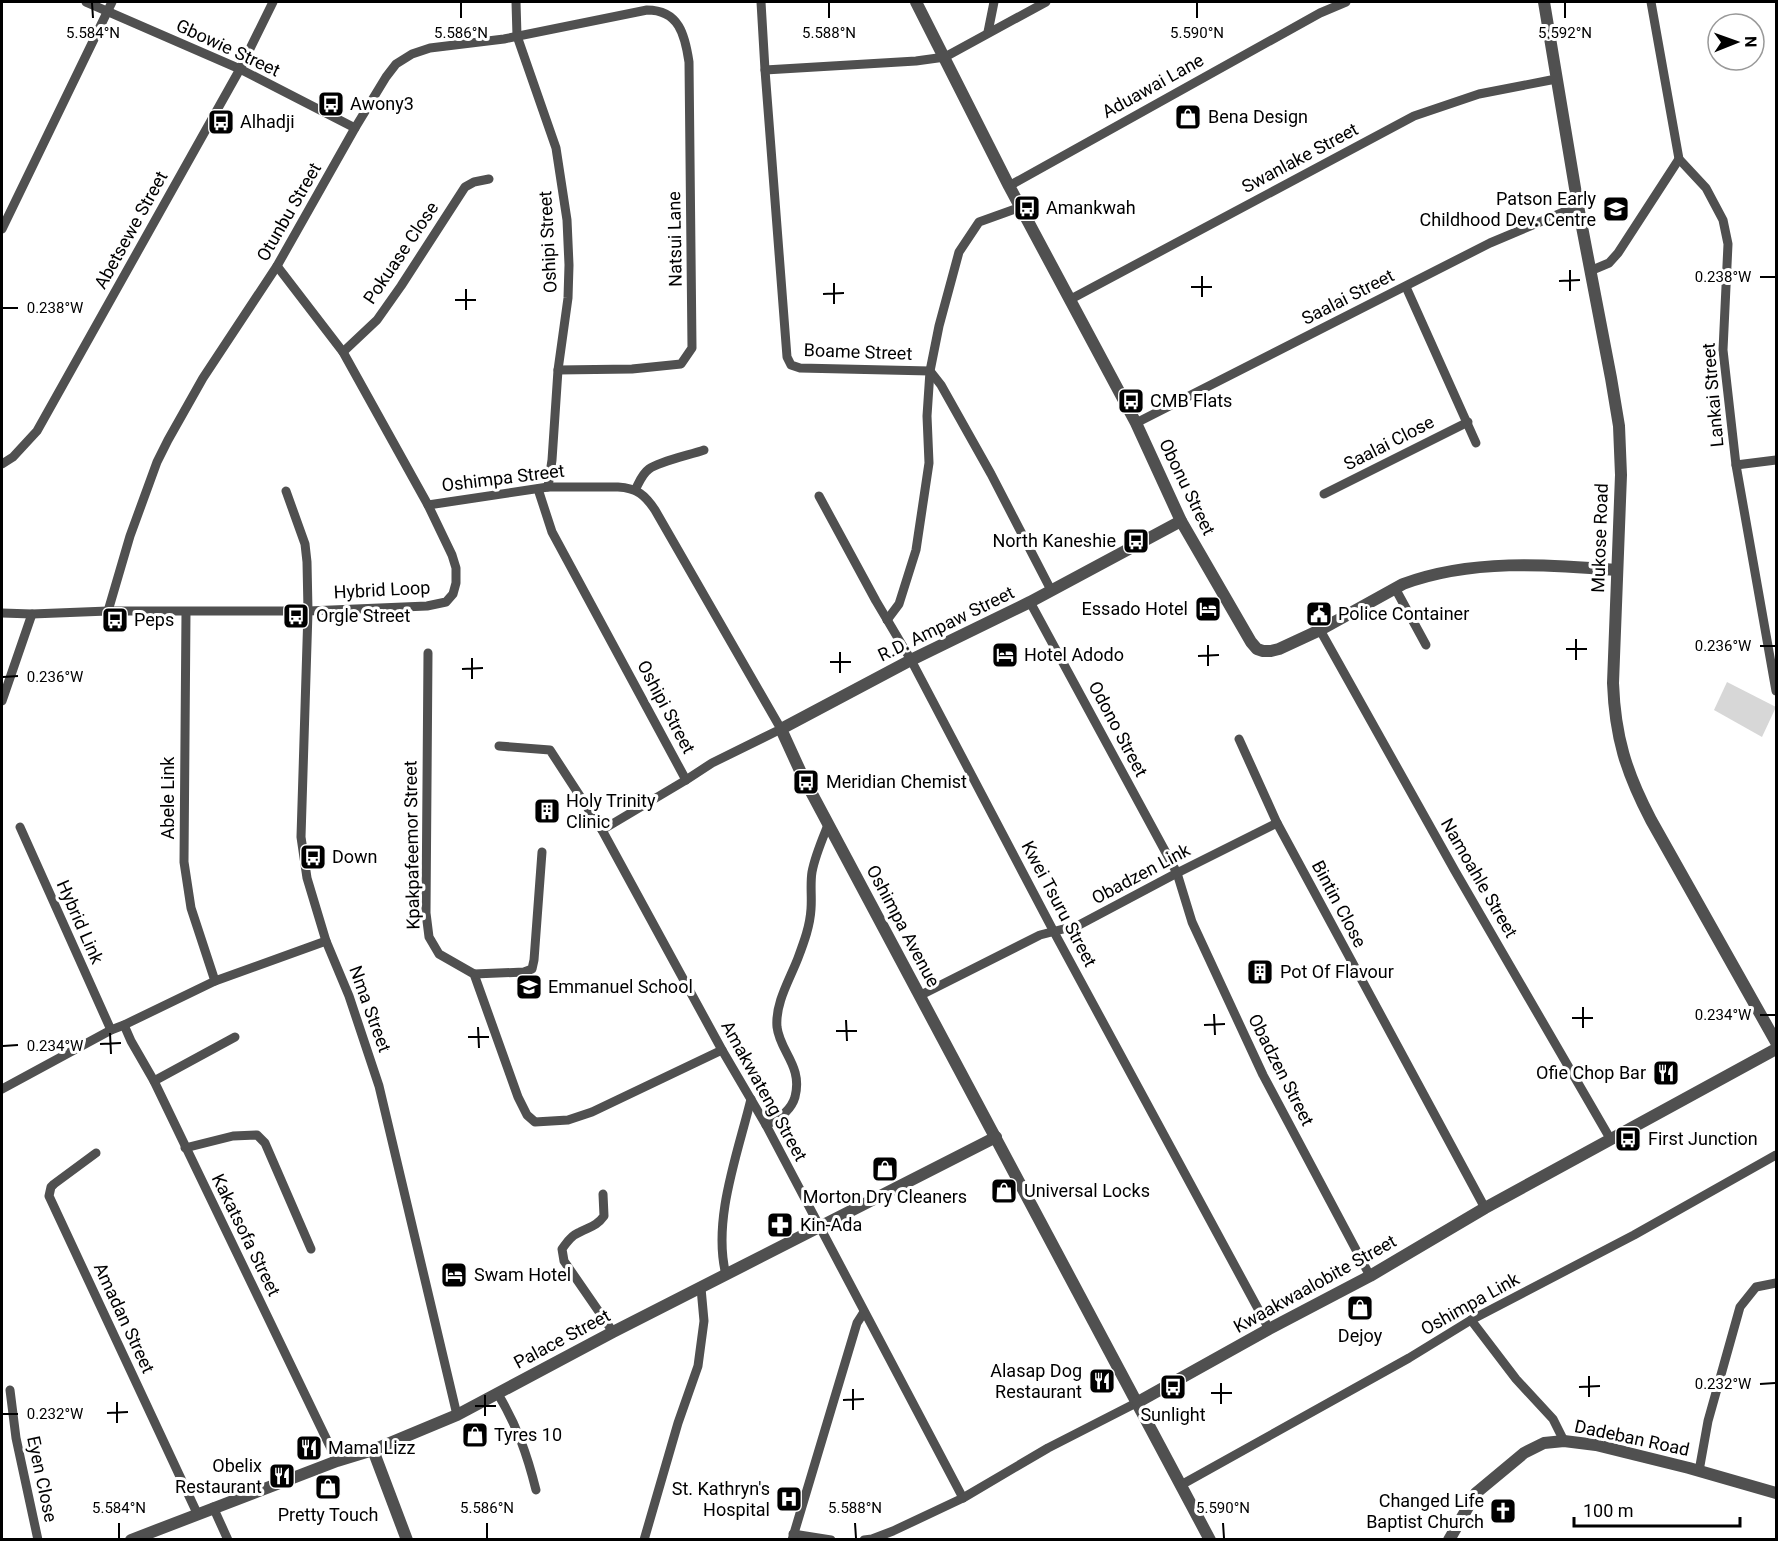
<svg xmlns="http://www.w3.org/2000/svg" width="1778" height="1541" viewBox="0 0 1778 1541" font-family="Roboto,sans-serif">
<rect width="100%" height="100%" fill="#fff"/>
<polygon fill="#d7d7d7" points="1727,682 1776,707 1762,737 1714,710"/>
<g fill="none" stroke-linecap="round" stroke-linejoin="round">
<g stroke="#505050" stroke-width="9">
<polyline points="86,2 240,69 355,128"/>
<polyline points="516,2 517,36 556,148 567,220 569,265 568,298 558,370 552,460 548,487"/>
<polyline points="761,2 765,70 787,357 791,365 800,368 930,371 941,385 991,474 1051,590"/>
<polyline points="1651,2 1679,159 1706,188 1723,220 1728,244 1723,350 1736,465 1776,691"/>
<polyline points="988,32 994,2"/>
<polyline points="765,70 916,61 945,57 1046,2"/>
<polyline points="1009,186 1320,13 1346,2"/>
<polyline points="2,229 112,2"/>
<polyline points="1590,271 1609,263 1618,253 1679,159"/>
<polyline points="1406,287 1476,443"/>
<polyline points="1071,299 1414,116 1479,94 1556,79"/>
<polyline points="343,352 377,320 401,286 465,187 474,182 489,179"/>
<polyline points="1136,423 1490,243 1578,206"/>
<polyline points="2,464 13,457 37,431 240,69 273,2"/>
<polyline points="1736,465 1776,460"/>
<polyline points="538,489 552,532 686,780"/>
<path d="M635 490C639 483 642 474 649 469 660 461 690 455 704 450"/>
<polyline points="286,491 305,544 307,562 308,611 301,837 307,878 326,941 349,996 379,1086 457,1415"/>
<polyline points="1324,494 1468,422"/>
<polyline points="819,496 876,601 911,660 1054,932 1269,1329"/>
<path d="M428 505 548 487H618C637 488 645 495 655 510L781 729 712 763 686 780 602 830"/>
<polyline points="1395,588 1426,645"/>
<polyline points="1030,602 1177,873 1192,922 1263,1075 1370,1276"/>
<path d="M108 611 130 536 157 462 168 440 203 378 277 266 355 128 386 77 396 64 412 54 430 48 504 39 647 10C679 10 685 35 689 62L692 348 681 364 632 369 558 370"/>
<polyline points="186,612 184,862 191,908 215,981"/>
<polyline points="2,613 32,614 108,611 308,611 427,606 446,602 453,594 456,583 456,568 452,555 428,505 343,352 277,266"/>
<polyline points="887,620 899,604 916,550 929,463 927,416 930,371 939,326 959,252 979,222 1021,207"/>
<polyline points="1320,630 1455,871 1611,1140"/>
<polyline points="428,653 426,913 429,937 439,954 474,974 518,1097 527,1115 535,1122 568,1120 592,1112 722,1050"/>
<polyline points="2,701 32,614"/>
<polyline points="1239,739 1277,823 1485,1208"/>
<polyline points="499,746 550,750 602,830 722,1050 766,1125 963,1498"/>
<polyline points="20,827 111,1030"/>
<polyline points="474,974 524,972 532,969 534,960 542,852"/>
<polyline points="921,995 1040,935 1079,925 1177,873 1277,823"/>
<polyline points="124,1025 131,1041 154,1081 337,1461"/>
<polyline points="154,1081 235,1037"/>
<polyline points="2,1089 111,1030 124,1025 215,981 326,941"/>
<path d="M766 1125C779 1119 791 1111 795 1097 803 1066 780 1052 777 1027 775 1003 790 979 798 958 804 942 810 926 811 909 812 897 810 884 812 872 815 856 822 840 828 825"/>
<polyline points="185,1148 233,1136 257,1135 265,1143 311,1249"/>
<polyline points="96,1153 54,1184 51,1187 49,1196 197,1513"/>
<path d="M603 1194 604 1216C597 1226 589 1227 580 1232 572 1235 567 1242 562 1249L564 1261 613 1332"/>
<path d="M726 1275C712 1220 738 1153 751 1099"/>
<polyline points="1471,1320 1516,1379 1553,1419 1564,1441"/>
<polyline points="10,1390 16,1438 38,1540"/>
<path d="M498 1394C517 1426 527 1454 536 1490"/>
<polyline points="1699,1471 1708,1421 1740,1307 1756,1287 1776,1283"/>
<polyline points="1181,1485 1409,1358 1471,1320 1634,1235 1776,1155"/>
<polyline points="213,1507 228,1540"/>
<polyline points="793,1534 831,1540"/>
<polyline points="644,1540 678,1423 698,1366 704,1321 701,1288"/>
<polyline points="792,1540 857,1323 864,1312"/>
<polyline points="864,1540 872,1539 893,1531 963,1498 1048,1448 1138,1402"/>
</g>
<g stroke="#505050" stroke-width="12">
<path d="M916 2 1009 186 1136 423 1181 521 1251 642 1257 649 1263 651H1271L1279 649 1320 630 1403 584C1470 559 1547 564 1617 570"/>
<path d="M1544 2 1578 206 1611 378 1619 426 1621 475 1613 683C1615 737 1626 772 1651 820L1776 1042"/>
<polyline points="1181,521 1030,602 911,660 781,729 802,775 1210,1540"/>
<polyline points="1138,1402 1269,1329 1370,1276 1485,1208 1776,1049"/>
<polyline points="373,1450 407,1540"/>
<polyline points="131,1540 337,1461 373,1450 457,1415 613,1332 996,1137"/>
<polyline points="1449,1540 1476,1493 1524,1453 1544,1443 1564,1441 1596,1445 1689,1468 1776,1493"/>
</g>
</g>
<path fill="none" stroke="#000" stroke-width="2" d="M92 3 93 18M461 3V18M829 3V18M1197 3V18M1565 3V18M1570 270V291M1202 276V297M1760 277H1775M1559 281 1580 280M834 283V304M1191 287H1212M466 289V310M823 294 844 293M455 300H476M3 308H18M1576 639V660M1208 645V666M1760 646H1775M1566 649H1587M840 652V673M1198 656 1219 655M472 658V679M830 662H851M462 669 483 668M3 677 18 676M1583 1007V1028M1214 1014 1215 1035M1760 1015H1775M1572 1018H1593M846 1020 847 1041M1204 1025 1225 1024M478 1027 479 1048M836 1031H857M110 1033 111 1054M468 1037H489M100 1044 121 1043M3 1046 18 1045M1589 1376V1397M1221 1383V1404M1760 1384 1775 1383M1579 1387 1600 1386M853 1389V1410M1211 1393H1232M485 1395V1416M843 1400 864 1399M117 1402V1423M475 1406H496M107 1413 128 1412M3 1414H18M119 1523V1538M487 1523V1538M855 1523 856 1538M1223 1523 1224 1538"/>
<defs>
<symbol id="bus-square" viewBox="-11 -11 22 22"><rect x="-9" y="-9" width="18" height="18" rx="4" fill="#000" stroke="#fff"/><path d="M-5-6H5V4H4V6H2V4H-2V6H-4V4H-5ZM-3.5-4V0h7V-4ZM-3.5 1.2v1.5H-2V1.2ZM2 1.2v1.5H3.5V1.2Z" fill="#fff"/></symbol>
<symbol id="shop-square" viewBox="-11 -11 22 22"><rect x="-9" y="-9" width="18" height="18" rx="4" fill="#000" stroke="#fff"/><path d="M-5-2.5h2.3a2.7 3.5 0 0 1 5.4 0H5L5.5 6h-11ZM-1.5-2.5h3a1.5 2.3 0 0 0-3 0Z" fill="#fff"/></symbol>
<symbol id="school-square" viewBox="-11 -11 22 22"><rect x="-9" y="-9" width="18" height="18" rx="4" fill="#000" stroke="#fff"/><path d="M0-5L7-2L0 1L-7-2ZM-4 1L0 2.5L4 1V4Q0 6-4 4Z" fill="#fff"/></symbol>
<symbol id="hotel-square" viewBox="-11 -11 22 22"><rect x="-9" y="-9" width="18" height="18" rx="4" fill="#000" stroke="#fff"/><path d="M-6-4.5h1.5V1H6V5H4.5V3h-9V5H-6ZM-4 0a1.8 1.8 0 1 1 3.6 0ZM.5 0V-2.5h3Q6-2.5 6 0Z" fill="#fff"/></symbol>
<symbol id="civic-square" viewBox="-11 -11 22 22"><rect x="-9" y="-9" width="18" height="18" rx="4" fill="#000" stroke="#fff"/><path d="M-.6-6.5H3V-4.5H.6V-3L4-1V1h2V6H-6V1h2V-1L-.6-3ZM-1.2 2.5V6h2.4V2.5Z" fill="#fff"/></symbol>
<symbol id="building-square" viewBox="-11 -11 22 22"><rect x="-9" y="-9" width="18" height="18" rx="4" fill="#000" stroke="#fff"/><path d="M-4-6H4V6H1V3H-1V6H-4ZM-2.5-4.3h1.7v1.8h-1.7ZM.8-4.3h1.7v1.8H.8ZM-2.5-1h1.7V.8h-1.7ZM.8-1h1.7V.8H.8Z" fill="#fff"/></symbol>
<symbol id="restaurant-square" viewBox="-11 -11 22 22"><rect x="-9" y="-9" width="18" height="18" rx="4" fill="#000" stroke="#fff"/><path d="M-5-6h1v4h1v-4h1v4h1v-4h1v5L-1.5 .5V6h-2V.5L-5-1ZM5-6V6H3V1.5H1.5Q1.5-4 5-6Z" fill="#fff"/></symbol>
<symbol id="pharmacy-square" viewBox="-11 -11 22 22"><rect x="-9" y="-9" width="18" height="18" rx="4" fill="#000" stroke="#fff"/><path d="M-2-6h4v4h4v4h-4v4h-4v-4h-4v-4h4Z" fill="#fff"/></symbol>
<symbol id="hospital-square" viewBox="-11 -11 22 22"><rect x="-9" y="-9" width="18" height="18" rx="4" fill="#000" stroke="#fff"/><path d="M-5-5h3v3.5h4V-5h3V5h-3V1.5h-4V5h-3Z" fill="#fff"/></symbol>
<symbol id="church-square" viewBox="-11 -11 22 22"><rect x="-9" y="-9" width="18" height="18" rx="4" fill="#000" stroke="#fff"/><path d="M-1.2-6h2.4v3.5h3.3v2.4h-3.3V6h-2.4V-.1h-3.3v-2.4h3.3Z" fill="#fff"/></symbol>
</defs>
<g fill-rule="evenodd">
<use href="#bus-square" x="316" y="89" width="30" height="30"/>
<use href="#shop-square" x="1173" y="102" width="30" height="30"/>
<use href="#bus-square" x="206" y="107" width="30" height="30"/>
<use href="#bus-square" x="1012" y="193" width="30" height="30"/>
<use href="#school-square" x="1601" y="194" width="30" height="30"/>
<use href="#bus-square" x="1116" y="386" width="30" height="30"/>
<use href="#bus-square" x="1121" y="526" width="30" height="30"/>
<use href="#hotel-square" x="1193" y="594" width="30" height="30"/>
<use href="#civic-square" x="1304" y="599" width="30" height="30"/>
<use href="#bus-square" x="281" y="601" width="30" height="30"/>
<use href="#bus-square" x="100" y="605" width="30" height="30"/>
<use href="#hotel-square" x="990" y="640" width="30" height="30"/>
<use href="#bus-square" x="791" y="767" width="30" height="30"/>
<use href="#building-square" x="532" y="796" width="30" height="30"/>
<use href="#bus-square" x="298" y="842" width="30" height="30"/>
<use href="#building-square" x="1245" y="957" width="30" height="30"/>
<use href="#school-square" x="514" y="972" width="30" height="30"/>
<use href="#restaurant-square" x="1651" y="1058" width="30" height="30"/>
<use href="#bus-square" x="1613" y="1124" width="30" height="30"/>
<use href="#shop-square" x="870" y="1154" width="30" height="30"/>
<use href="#shop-square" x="989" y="1176" width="30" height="30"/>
<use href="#pharmacy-square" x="765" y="1210" width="30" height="30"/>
<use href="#hotel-square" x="439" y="1260" width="30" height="30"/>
<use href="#shop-square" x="1345" y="1293" width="30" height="30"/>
<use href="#restaurant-square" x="1087" y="1366" width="30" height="30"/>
<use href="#bus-square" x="1158" y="1372" width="30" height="30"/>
<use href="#shop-square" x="460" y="1420" width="30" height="30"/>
<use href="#restaurant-square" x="294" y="1433" width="30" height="30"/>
<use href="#restaurant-square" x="267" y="1461" width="30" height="30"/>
<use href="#shop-square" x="313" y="1472" width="30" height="30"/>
<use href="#hospital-square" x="774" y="1484" width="30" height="30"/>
<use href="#church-square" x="1488" y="1496" width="30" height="30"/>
</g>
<g text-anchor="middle" stroke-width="6" stroke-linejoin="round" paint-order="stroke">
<g font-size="18" fill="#000" stroke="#fff">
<text transform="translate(228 48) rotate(25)" y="6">Gbowie Street</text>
<text transform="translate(1153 86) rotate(-29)" y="6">Aduawai Lane</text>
<text transform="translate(1300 158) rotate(-28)" y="6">Swanlake Street</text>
<text transform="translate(289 212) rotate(-60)" y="6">Otunbu Street</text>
<text transform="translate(131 230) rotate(-61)" y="6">Abetsewe Street</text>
<text transform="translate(675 239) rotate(-91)" y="6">Natsui Lane</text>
<text transform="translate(548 242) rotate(-93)" y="6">Oshipi Street</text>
<text transform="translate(401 253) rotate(-56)" y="6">Pokuase Close</text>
<text transform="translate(1348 297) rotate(-27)" y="6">Saalai Street</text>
<text transform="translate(858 352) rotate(2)" y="6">Boame Street</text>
<text transform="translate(1713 395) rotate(-95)" y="6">Lankai Street</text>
<text transform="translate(1389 443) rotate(-27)" y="6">Saalai Close</text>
<text transform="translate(503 478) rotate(-7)" y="6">Oshimpa Street</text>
<text transform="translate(1187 487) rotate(64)" y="6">Obonu Street</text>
<text transform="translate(1600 538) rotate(-88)" y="6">Mukose Road</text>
<text transform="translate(382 590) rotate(-3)" y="6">Hybrid Loop</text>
<text transform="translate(946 624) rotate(-26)" y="6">R.D. Ampaw Street</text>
<text transform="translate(666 707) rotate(62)" y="6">Oshipi Street</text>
<text transform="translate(1118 729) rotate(62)" y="6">Odono Street</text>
<text transform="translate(168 798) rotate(-90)" y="6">Abele Link</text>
<text transform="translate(412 845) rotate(-91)" y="6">Kpakpafeemor Street</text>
<text transform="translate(1141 874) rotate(-28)" y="6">Obadzen Link</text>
<text transform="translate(1479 878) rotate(60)" y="6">Namoahle Street</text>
<text transform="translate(1059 904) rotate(62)" y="6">Kwei Tsuru Street</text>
<text transform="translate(1339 904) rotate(62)" y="6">Bintin Close</text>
<text transform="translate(80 922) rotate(66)" y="6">Hybrid Link</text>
<text transform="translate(903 926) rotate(62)" y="6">Oshimpa Avenue</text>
<text transform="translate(370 1009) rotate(70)" y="6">Nma Street</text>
<text transform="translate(1281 1070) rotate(63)" y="6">Obadzen Street</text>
<text transform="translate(764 1091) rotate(61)" y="6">Amakwateng Street</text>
<text transform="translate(246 1235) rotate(64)" y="6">Kakatsofa Street</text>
<text transform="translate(1315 1284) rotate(-29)" y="6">Kwaakwaalobite Street</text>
<text transform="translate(1470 1304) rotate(-29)" y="6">Oshimpa Link</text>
<text transform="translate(124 1318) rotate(65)" y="6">Amadan Street</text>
<text transform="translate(562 1339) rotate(-28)" y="6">Palace Street</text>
<text transform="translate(1632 1438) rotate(12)" y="6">Dadeban Road</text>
<text transform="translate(42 1479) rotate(78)" y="6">Eyen Close</text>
</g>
<g font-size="18" fill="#000" stroke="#fff" text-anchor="start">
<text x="350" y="110">Awony3</text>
<text x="1208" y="123">Bena Design</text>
<text x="240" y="128">Alhadji</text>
<text x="1596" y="205" text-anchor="end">Patson Early<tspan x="1596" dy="21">Childhood Dev. Centre</tspan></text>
<text x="1046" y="214">Amankwah</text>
<text x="1150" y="407">CMB Flats</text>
<text x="1116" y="547" text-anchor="end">North Kaneshie</text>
<text x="1188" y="615" text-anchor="end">Essado Hotel</text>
<text x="1338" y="620">Police Container</text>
<text x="316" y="622">Orgle Street</text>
<text x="134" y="626">Peps</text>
<text x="1024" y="661">Hotel Adodo</text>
<text x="826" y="788">Meridian Chemist</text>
<text x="566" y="807">Holy Trinity<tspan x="566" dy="21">Clinic</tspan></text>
<text x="332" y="863">Down</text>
<text x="1280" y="978">Pot Of Flavour</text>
<text x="548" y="993">Emmanuel School</text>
<text x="1646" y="1079" text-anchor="end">Ofie Chop Bar</text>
<text x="1648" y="1145">First Junction</text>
<text x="1024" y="1197">Universal Locks</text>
<text x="885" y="1203" text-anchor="middle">Morton Dry Cleaners</text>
<text x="800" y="1231">Kin-Ada</text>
<text x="474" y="1281">Swam Hotel</text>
<text x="1360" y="1342" text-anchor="middle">Dejoy</text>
<text x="1082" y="1377" text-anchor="end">Alasap Dog<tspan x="1082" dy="21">Restaurant</tspan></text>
<text x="1173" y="1421" text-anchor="middle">Sunlight</text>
<text x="494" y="1441">Tyres 10</text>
<text x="328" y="1454">Mama Lizz</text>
<text x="262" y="1472" text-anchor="end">Obelix<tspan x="262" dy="21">Restaurant</tspan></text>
<text x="770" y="1495" text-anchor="end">St. Kathryn's<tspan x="770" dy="21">Hospital</tspan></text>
<text x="1484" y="1507" text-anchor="end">Changed Life<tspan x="1484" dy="21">Baptist Church</tspan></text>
<text x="328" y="1521" text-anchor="middle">Pretty Touch</text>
</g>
</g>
<g font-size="15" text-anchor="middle" fill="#000" stroke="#fff" stroke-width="6" stroke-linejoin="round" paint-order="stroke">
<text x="93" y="38">5.584°N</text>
<text x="461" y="38">5.586°N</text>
<text x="829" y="38">5.588°N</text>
<text x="1197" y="38">5.590°N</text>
<text x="1565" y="38">5.592°N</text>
<text x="1723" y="282">0.238°W</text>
<text x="55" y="313">0.238°W</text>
<text x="1723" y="651">0.236°W</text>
<text x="55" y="682">0.236°W</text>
<text x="1723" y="1020">0.234°W</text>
<text x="55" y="1051">0.234°W</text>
<text x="1723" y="1389">0.232°W</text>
<text x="55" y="1419">0.232°W</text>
<text x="119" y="1513">5.584°N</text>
<text x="487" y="1513">5.586°N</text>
<text x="855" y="1513">5.588°N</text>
<text x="1223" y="1513">5.590°N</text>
</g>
<rect width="1778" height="1541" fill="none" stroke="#000000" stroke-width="6"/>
<g transform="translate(1736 42) rotate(89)"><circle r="28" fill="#ffffff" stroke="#999999" stroke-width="1.5"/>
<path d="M0-4.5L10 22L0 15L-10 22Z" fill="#000000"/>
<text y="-9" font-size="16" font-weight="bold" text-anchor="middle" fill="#000000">N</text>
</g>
<path d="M1574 1517v9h166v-9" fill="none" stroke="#000000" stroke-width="3"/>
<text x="1583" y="1517" font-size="18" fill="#000000" stroke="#ffffff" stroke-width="4.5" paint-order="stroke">100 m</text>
</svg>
